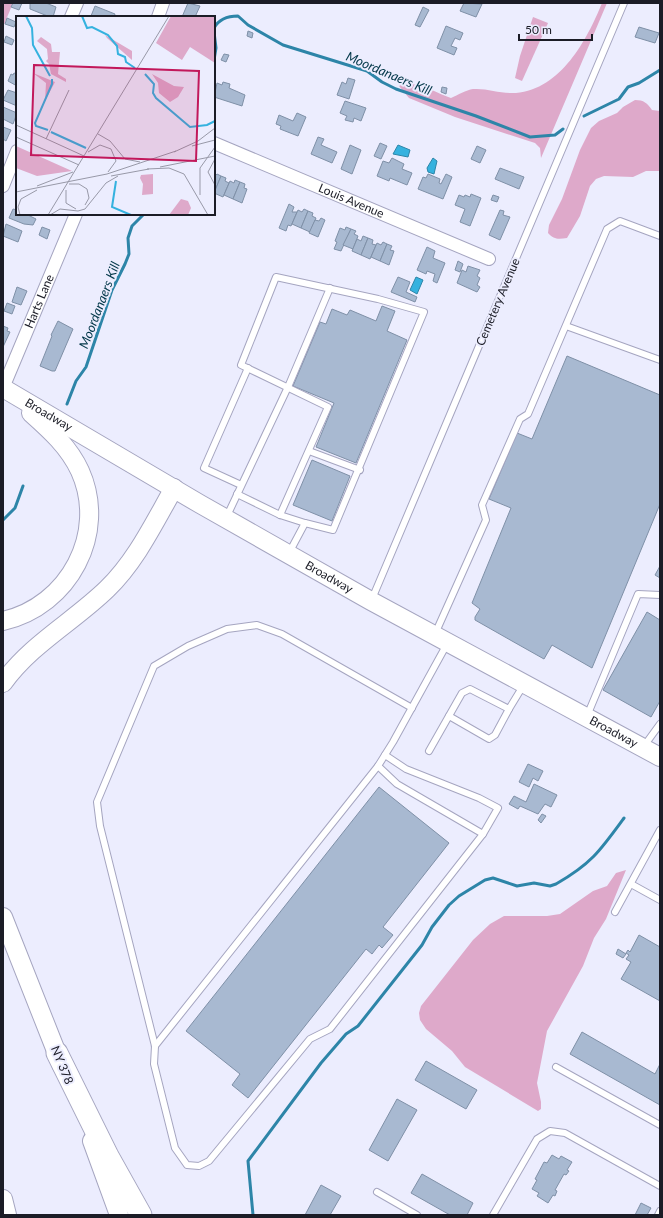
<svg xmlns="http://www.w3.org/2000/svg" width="663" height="1218" viewBox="0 0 663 1218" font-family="Lato,sans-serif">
<rect width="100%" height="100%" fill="#ecedfe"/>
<g fill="#dea9ca">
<polygon points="3,3 13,3 3,27"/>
<path d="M602 3H607L541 158 540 148 535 143 455 117 409 98 399 86C413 78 436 93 451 98 458 95 466 90 473 89 488 88 501 94 516 93 561 89 587 40 602 3Z"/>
<polygon points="533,17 548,23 522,81 515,78 520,56"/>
<path d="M635 100C644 100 647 103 652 110L660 111V171H646L633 177 604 176 596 179 590 186 580 216 567 238C559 239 554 240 548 233L549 225 562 199 580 150 591 128 599 121 617 113 623 107Z"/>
<polygon points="626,870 606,919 594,938 583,966 547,1031 537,1083 541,1102 541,1109 538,1111 465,1067 452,1051 426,1029 420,1020 419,1013 421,1006 473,940 490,924 504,916 547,916 560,914 593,891 607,886 616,873"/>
</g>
<g fill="#35b2df" stroke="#2d85a8">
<polygon points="398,145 410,150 408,157 393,154"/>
<polygon points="433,158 437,161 434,174 428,172 427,168"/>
<polygon points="416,277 423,280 417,294 410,290"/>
</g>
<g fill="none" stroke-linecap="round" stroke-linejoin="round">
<g stroke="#2d85a8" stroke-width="3">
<path d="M214 28C219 19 228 16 238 16L248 25 283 45 367 71 382 82 396 89 476 116 530 137 555 135 563 129"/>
<polyline points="214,32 216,48 214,60"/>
<polyline points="584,116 619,99 628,87 639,83 660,70"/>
<polyline points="67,404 76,381 86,367 112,290 125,264 129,254 128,238 132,226 144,214"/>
<polyline points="3,520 15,508 23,486"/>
<path d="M253 1215 248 1161 321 1063 346 1034 358 1026 422 945 432 927 449 905 459 896 485 880 493 878 517 886 534 883 550 886 556 884C591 864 600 851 624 818"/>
</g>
</g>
<g fill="#a8b9d1" stroke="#7f90a7">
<polygon points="13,3 22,3 19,10 11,7"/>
<polygon points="30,3 46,3 56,7 53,17 50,17 30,9"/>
<polygon points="188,3 200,6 195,17 182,17"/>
<polygon points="464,3 482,4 476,17 460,11"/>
<polygon points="95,6 115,14 114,17 91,16"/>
<polygon points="423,7 429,10 420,27 415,25"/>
<polygon points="7,18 16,22 14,27 5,24"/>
<polygon points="446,26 463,33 460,40 455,38 451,46 457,48 454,55 437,48"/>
<polygon points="639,27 659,33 655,43 635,37"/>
<polygon points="248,31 253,33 252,38 247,36"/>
<polygon points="6,36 14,40 12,45 4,42"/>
<polygon points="224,54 229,55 226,62 221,60"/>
<polygon points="14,73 17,74 17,86 8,81 11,74 13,75"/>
<polygon points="348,78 355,80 349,99 337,95 342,82 346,84"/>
<polygon points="223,82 230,84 229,88 245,95 242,106 214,97 217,83 222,85"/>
<polygon points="442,87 447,88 446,94 441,92"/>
<polygon points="8,90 17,93 17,106 3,100"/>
<polygon points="345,101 366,108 361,121 354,118 353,122 345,120 347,116 340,113"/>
<polygon points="3,107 17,113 13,124 3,119"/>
<polygon points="297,113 306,117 298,136 280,129 281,126 276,124 279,115 293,121"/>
<polygon points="3,127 11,130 6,141 3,139"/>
<polygon points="318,137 324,139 321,145 337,152 332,163 311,154"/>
<polygon points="380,143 387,146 381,159 374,156"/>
<polygon points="350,145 361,150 352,174 341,169"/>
<polygon points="477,146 486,150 480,163 471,159"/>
<polygon points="392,158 404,164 402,169 412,173 407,185 390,178 389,181 377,176 383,161 389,163"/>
<polygon points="500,168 524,177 519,189 495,179"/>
<polygon points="217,174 221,176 214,193 214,177"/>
<polygon points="428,174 440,179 439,183 441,184 446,174 452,177 443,199 418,189 423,177 426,178"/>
<polygon points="221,176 226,178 225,181 229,183 223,197 214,193"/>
<polygon points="235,180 240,182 233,199 224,195 230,181 234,183"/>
<polygon points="240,182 245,184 244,188 247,189 242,203 233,199"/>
<polygon points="471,194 481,198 470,226 460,222 465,209 455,205 459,195 464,197 465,195 470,197"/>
<polygon points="493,195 499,197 497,202 491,200"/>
<polygon points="289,204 294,207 292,212 297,212 291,226 288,225 286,231 279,228"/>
<polygon points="13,209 17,210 17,214 26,214 36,219 33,225 24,224 9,218"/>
<polygon points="304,209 308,211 301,228 292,224 298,210 302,212"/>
<polygon points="500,210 504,211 503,215 510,217 500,240 489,235"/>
<polygon points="308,211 313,213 312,216 316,218 310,232 301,228"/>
<polygon points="321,218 325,220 318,237 309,233 315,220 319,221"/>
<polygon points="6,224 22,231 18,242 3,236"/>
<polygon points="42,227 50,230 47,239 39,235"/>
<polygon points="346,227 351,229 341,251 334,249 337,242 335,241 340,228 345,230"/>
<polygon points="351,229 356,231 354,234 358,236 353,249 343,245"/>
<polygon points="363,236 368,238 361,255 352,251 357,239 361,241"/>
<polygon points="368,238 373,240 372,244 376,245 370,259 361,255"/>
<polygon points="383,242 387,244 380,261 371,257 377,243 381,245"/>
<polygon points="387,244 392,246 390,250 394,251 389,265 380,261"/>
<polygon points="427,247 435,251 433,258 445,263 437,283 433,281 435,274 427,271 426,274 417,270"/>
<polygon points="458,261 463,264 460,272 455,270"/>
<polygon points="468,266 480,270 477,276 480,278 477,285 480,287 477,292 457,283 462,270 466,272"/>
<polygon points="398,277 410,282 406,292 417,297 415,302 391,292"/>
<polygon points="17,287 27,291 21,305 12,302"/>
<polygon points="7,303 15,306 12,314 4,311"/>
<polygon points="382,306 395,311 387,331 407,340 356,463 316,447 334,403 293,386 320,322 326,324 332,309 347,315 350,310 376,321"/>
<polygon points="58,321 73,329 55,371 52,371 40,366 52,336 51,335"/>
<polygon points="3,326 8,328 7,331 10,332 3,347"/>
<polygon points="567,356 660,395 660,504 592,668 552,645 544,659 512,641 475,620 475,617 480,609 472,603 511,508 489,499 517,433 532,439"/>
<polygon points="312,460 350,476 332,521 293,505"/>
<polygon points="660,566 660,578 655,575"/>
<polygon points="647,612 660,620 660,701 651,717 603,690"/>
<polygon points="528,764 543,771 538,781 533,778 529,787 519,782"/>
<polygon points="534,784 557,795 551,807 545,804 538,814 520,806 518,809 509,804 514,796 526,802"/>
<polygon points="379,787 449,843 383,927 393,935 382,948 379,945 372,954 366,949 248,1098 232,1085 240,1074 186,1031"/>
<polygon points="542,814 546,816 541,823 538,820"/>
<polygon points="639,935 660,947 660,1001 621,979 631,962 626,959 629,955 626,953 628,950 630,952"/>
<polygon points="618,949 626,954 623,958 616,954"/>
<polygon points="582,1032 655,1074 660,1064 660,1105 570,1054"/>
<polygon points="426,1061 477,1090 466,1109 415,1080"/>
<polygon points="397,1099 417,1110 388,1161 369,1150"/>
<polygon points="552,1155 559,1159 561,1156 572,1162 567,1170 569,1171 566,1175 564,1174 555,1190 557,1191 555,1196 553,1195 548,1203 537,1196 539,1193 532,1189 537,1180 535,1179 544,1162 547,1163"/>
<polygon points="422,1174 473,1203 467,1215 450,1215 411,1193"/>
<polygon points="321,1185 341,1196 330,1215 305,1215"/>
<polygon points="641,1203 651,1208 647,1215 635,1215"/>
</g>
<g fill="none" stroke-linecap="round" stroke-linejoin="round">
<defs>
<g id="lane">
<polyline points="566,326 660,360"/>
<polyline points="309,451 360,470"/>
<polyline points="241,485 204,468 248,368"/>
<polyline points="237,494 280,515 305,523 289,553"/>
<polyline points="280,515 328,407 241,365 276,277 378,299 424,312 333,530 305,523"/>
<polyline points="227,516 288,387 330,288"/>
<polyline points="372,599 624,3"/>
<polyline points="435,634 486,520 482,505 520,419 528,414 607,229 620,221 660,236"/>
<polyline points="412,708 282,634 257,625 227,629 188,646 154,666 97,802 100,826 155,1046 154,1064 175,1148 187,1165 199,1166 209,1161 310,1039 330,1029 483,834"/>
<polyline points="449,716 489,739 495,735 509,709"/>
<polyline points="587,716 638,594 660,595"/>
<polyline points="644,746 660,724"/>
<polyline points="429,751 462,693 470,689 509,709 523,686"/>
<polyline points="378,766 397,784 483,834 498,808 479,798 406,769 385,755"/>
<polyline points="631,884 660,900"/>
<polyline points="615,912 660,830"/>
<polyline points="155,1046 378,766 393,742 447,644"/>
<polyline points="556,1067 660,1125"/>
<polyline points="377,1192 417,1215"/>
<polyline points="493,1215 537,1139 550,1131 565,1133 660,1186"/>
<polyline points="658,1215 660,1211"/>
</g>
<g id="street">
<polyline points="71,17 77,3"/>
<polyline points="158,17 163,3"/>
<path id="s1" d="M214 143 489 259"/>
<polyline points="3,186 17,151"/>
<path id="s2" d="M3 388 76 214"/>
</g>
<g id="primary">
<path id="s3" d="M3 388 200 504 371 601 660 757"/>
<path d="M3 621C69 606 108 533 80 471 69 447 50 430 31 413"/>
<path d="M3 683C31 644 73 622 107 589 136 561 154 523 174 488"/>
<polyline points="3,917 62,1066"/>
<polyline points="92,1141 119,1215"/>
<polyline points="3,1199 7,1215"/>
</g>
<polyline id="highway" points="57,1053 108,1156 141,1215"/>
</defs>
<use href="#lane" stroke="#a5a5c0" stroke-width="8"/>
<use href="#street" stroke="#a5a5c0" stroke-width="14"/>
<use href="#primary" stroke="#a5a5c0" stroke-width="20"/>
<use href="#highway" stroke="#a5a5c0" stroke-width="23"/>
<use href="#lane" stroke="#fff" stroke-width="6"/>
<use href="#street" stroke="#fff" stroke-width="12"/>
<use href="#primary" stroke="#fff" stroke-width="18"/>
<use href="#highway" stroke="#fff" stroke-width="21"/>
</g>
<g text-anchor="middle" stroke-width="4" stroke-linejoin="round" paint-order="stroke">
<g font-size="12" fill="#1b1c26" stroke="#ecedfe">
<text dy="4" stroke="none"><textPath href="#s1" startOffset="149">Louis Avenue</textPath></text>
<text dy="4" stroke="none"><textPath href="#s2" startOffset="94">Harts Lane</textPath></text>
<text transform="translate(498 302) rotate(-67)" y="4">Cemetery Avenue</text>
<text dy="4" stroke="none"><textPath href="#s3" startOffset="53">Broadway</textPath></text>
<text dy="4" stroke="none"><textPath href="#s3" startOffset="377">Broadway</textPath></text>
<text dy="4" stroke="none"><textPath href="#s3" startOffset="701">Broadway</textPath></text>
<text transform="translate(62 1065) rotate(68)" y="4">NY 378</text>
</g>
<g font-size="13" font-style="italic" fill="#003648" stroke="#ecedfe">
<text transform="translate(389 73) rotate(23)" y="5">Moordanaers Kill</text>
<text transform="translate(99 305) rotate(-69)" y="5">Moordanaers Kill</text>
</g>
</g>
<g transform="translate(16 16)">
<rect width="199" height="199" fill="#ecedfe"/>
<path d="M155 0H199V47L174 31 166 44 140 27ZM89 19 116 35V44L91 22ZM25 21 35 28 36 36H44L42 58 50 63V66L35 58 33 48 30 45 32 43 31 33 21 25ZM17 57 39 66 29 85 30 67ZM136 58 158 70 168 71 162 81 154 86 143 77 142 67ZM0 130 56 155 21 160 0 152ZM137 158V178L126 179 127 168 124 162 125 159ZM165 183 172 185 175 192 172 199H153Z" fill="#dea9ca"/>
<path fill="none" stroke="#35b2df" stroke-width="2" d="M10 0 16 12 17 29 34 60M66 0 71 12 76 11 92 19 101 30 102 38 109 41 110 46 119 52M129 58 138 68 137 77 140 82 174 111 191 109 199 105M32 114 20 110 19 107 36 68V63M35 116 70 132M100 165 96 191 115 199"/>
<path fill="none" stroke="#9899a8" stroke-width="1" d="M0 109 68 140M82 118 94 125 109 143 124 146M0 121 63 149M30 123 53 74M176 130 199 124M72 136 84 129 95 133 100 145 92 156M158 136 182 125 199 112M199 143 192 156 199 169M144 151 199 140M131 153 153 152 168 158 192 199M95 160 133 153M53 168H63L71 173 73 182 69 189M21 170 57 156M50 174V187L60 193M0 176 91 158 160 135M184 179V152L199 131M4 199 2 191 5 183 21 174M32 199 153 0M34 199 44 193 62 195 69 193 90 167 102 160"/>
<path fill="#c2185b" fill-opacity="0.15" stroke="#c2185b" stroke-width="2" d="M18 49 183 55 180 145 15 139Z"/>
<rect width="199" height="199" fill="none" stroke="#1b1c26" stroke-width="2"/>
</g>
<rect width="663" height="1218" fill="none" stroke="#1b1c26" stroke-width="8"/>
<path d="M519 34v6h73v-6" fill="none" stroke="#1b1c26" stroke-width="2"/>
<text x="525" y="34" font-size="12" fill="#1b1c26" stroke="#ecedfe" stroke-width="3" paint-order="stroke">50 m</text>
</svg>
